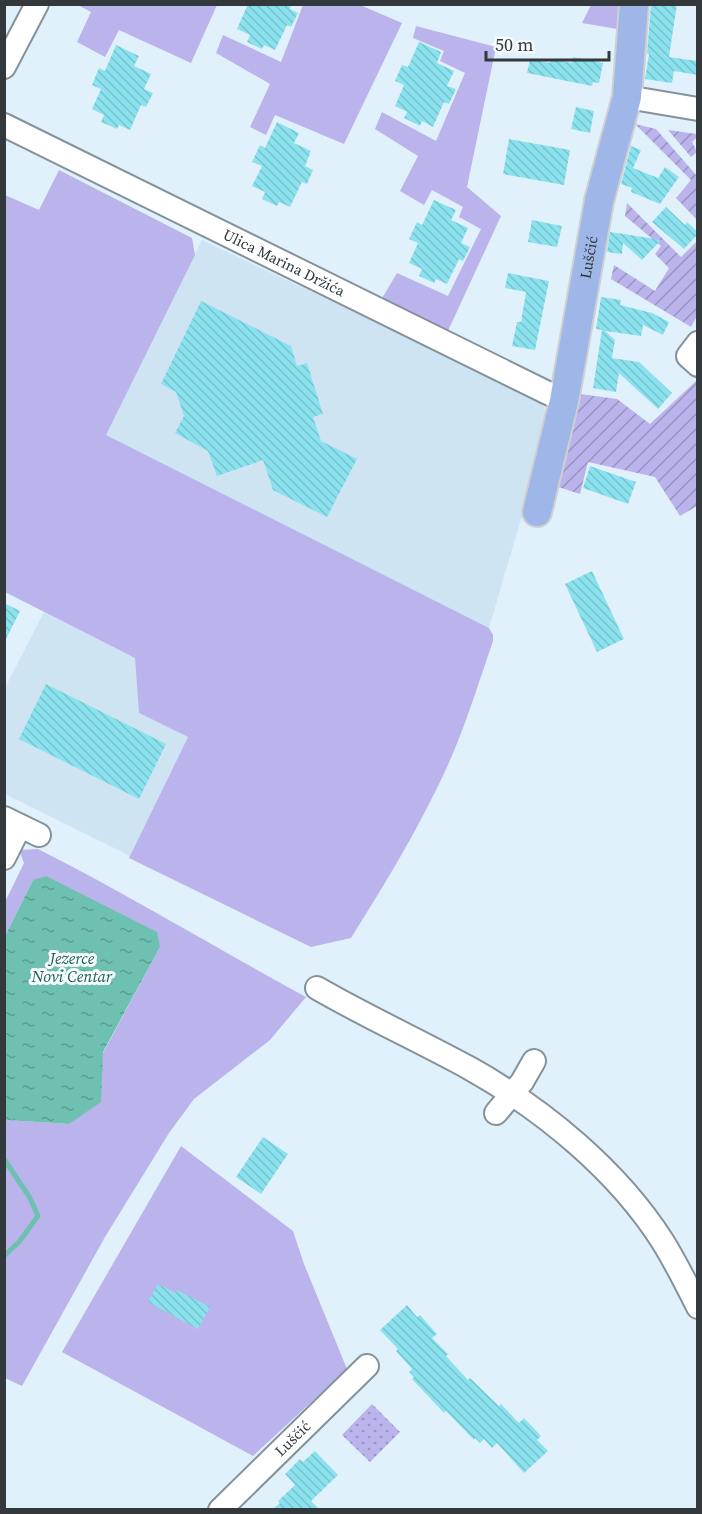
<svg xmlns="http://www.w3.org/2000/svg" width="702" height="1514" viewBox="0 0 702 1514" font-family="'Source Serif 4',serif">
<defs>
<pattern id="park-dots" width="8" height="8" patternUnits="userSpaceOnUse" patternTransform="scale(1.5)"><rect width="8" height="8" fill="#bbb3ec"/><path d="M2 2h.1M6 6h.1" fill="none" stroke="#9993c0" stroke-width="1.8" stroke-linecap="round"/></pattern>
<pattern id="garden-furrows" width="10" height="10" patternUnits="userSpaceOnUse" patternTransform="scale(1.5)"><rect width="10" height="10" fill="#bbb3ec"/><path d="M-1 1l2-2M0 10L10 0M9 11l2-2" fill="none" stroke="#9993c0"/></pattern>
<pattern id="water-ripples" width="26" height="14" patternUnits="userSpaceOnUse" patternTransform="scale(1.5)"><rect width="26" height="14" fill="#6ec1b1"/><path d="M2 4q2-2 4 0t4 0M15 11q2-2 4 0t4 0" fill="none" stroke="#5b9e91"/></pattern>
<pattern id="building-back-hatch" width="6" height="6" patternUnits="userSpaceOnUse" patternTransform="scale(1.5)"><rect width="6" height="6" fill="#8be2ef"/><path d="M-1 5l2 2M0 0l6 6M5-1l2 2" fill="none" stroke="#78c3ce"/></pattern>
</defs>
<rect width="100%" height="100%" fill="#e1f1fb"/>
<g fill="#cee4f3">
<polygon points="202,240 534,397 544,407 548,427 489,628 105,435"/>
<polygon points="44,612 135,658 139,713 188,737 130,856 5,794 4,690"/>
</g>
<g fill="#bbb3ec">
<polygon points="78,5 217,5 191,63 119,30 105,57 77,42 91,12"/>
<polygon points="303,5 360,5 402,23 344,144 275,115 266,135 250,127 270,84 216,53 223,35 281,62"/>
<polygon points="591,5 625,5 623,30 582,23"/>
<polygon points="416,26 496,47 467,187 501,216 447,333 381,300 397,273 448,296 481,229 459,217 463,207 432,190 424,205 400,191 418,156 375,129 382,112 436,141 465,73 440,61 444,51 413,38"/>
<path d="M59 170 192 238 195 255 106 435 489 628 493 635V641C477 688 462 737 440 782 414 836 383 887 351 938L311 947 129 858 188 737 139 713 135 658 5 592V195L39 210Z"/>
<path d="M38 849C129 895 216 948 306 997L270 1040 194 1099 169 1133 105 1237 22 1386 5 1378V1120L69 1124 101 1068 103 1053 160 947 33 880 5 936V902L24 863 19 850Z"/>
<polygon points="181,1146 293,1231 304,1264 347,1369 253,1456 62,1352"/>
</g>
<polygon fill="url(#park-dots)" points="372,1404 400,1432 370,1462 342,1435"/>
<g fill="url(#garden-furrows)">
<polygon points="635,124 656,129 697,176 697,220 676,198 691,180"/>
<polygon points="668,130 697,134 697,137 692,142 697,152 691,157"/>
<polygon points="627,203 681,257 697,241 697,316 691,327 611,279 614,265 655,291 669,268 655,254 661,246 625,216"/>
<polygon points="696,381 697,383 697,506 680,516 655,477 588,462 580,494 552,485 573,393 617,399 650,424"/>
</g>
<polygon fill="url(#water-ripples)" points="46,876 157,932 160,947 103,1052 101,1102 69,1124 5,1120 5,936 33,880"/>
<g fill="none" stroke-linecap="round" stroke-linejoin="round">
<polyline stroke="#6ec1b1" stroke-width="5" points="4,1159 30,1198 38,1216 19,1242 4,1256"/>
</g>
<g fill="url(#building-back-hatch)">
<polygon points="248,4 291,4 290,9 298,13 291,27 287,25 275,50 264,45 262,49 247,42 250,35 237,29"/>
<polygon points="651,4 677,4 669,57 698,61 698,75 674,71 672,83 645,79 649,54 647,53"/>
<polygon points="419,42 441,52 437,63 454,71 447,86 456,89 449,104 444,102 433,127 422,121 420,126 404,118 407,112 395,106 404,85 395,81 402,65 408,67"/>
<polygon points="116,45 139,56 134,66 151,74 144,89 153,93 146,107 141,105 130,130 119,125 117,129 101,122 104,115 92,109 101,89 92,85 99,68 105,71"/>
<polygon points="573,57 603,63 599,83 593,82 592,86 527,73 530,59 550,63 551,59 572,63"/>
<polygon points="576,107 594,111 590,133 571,129"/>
<polygon points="277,122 299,133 294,143 311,151 305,166 313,170 307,184 302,182 290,207 279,202 277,206 262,199 265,192 252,186 262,166 252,162 260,145 265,148"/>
<polygon points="509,139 570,150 564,185 503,174"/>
<polygon points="631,146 641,150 633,168 658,178 665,167 679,177 660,204 631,192 632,188 621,184"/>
<polygon points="434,200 456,210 451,220 468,228 461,243 470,247 463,261 459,259 447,284 436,279 434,283 419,276 422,269 409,263 418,243 409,239 417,222 422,225"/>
<polygon points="666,207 685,225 687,222 698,232 698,234 684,249 652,222"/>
<polygon points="532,220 562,226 557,247 528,242"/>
<polygon points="610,232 624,234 661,240 642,260 623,243 622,254 607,252"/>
<polygon points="508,273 549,281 535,350 512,346 517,322 521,322 526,292 505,288"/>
<polygon points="601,297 621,300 620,305 652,313 669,322 663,335 643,325 641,336 605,331 615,340 612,358 639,362 672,393 658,409 619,373 616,392 593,388 602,330 596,329"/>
<polygon points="201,301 291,346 297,366 307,363 323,414 313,417 321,441 357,459 327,517 273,490 263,460 217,476 208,451 175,433 184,416 176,392 161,384"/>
<polygon points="590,466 636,482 628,504 583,488"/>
<polygon points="592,571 624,639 597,652 565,584"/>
<polygon points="4,603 20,611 4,643"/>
<polygon points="46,684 166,744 139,799 19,739"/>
<polygon points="263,1137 288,1154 261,1194 236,1177"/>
<polygon points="158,1284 176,1293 177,1290 210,1307 198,1329 148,1302"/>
<polygon points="407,1305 417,1317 420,1315 437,1334 432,1338 448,1354 446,1356 468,1380 470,1378 499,1406 501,1404 519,1423 524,1418 541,1436 537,1440 548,1451 524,1473 497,1443 492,1448 484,1439 480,1443 475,1438 474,1440 446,1411 444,1413 412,1379 414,1377 409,1372 412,1369 396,1351 398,1349 380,1330"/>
<polygon points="315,1451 338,1475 311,1501 319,1509 273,1509 280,1503 278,1501 295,1485 285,1474 300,1459 303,1462"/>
</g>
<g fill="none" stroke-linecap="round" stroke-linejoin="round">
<defs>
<g id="minor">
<polyline points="4,67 37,4"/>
<polyline points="627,97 698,109"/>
<path id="s1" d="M4 125 564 401"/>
<polyline points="698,343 688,356 698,365"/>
<polyline points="4,818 39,835"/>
<polyline points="4,858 20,826"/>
<path d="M317 988C367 1017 420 1041 471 1069 544 1110 618 1171 663 1242 676 1263 687 1285 698 1307"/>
<polyline points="496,1113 522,1082 534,1061"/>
<path id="s2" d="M220 1510 367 1366"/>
</g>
<g id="major">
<path id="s3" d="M537 512 564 401 599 201 627 97 634 4"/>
</g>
</defs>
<use href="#minor" stroke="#84929b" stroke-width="26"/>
<use href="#major" stroke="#cecfd0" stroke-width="32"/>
<use href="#minor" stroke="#fff" stroke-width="22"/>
<use href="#major" stroke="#9fb7e8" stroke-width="28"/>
</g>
<g text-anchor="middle" stroke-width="6" stroke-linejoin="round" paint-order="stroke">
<g font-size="15" fill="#32383c" stroke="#f9fcfe">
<text dy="5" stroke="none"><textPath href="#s3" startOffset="260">Luščić</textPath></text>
<text dy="5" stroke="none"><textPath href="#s1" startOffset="312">Ulica Marina Držića</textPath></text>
<text dy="5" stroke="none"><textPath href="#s2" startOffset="102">Luščić</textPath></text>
</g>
<g font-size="16" font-style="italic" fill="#195e53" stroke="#f9fcfe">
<text x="72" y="964">Jezerce<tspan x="72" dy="18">Novi Centar</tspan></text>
</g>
</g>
<rect width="702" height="1514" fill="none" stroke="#32383c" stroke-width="12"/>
<path d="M486 51v9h123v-9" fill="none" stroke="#32383c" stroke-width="3"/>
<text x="495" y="51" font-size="18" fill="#32383c" stroke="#f9fcfe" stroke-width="4.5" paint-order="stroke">50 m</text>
</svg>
